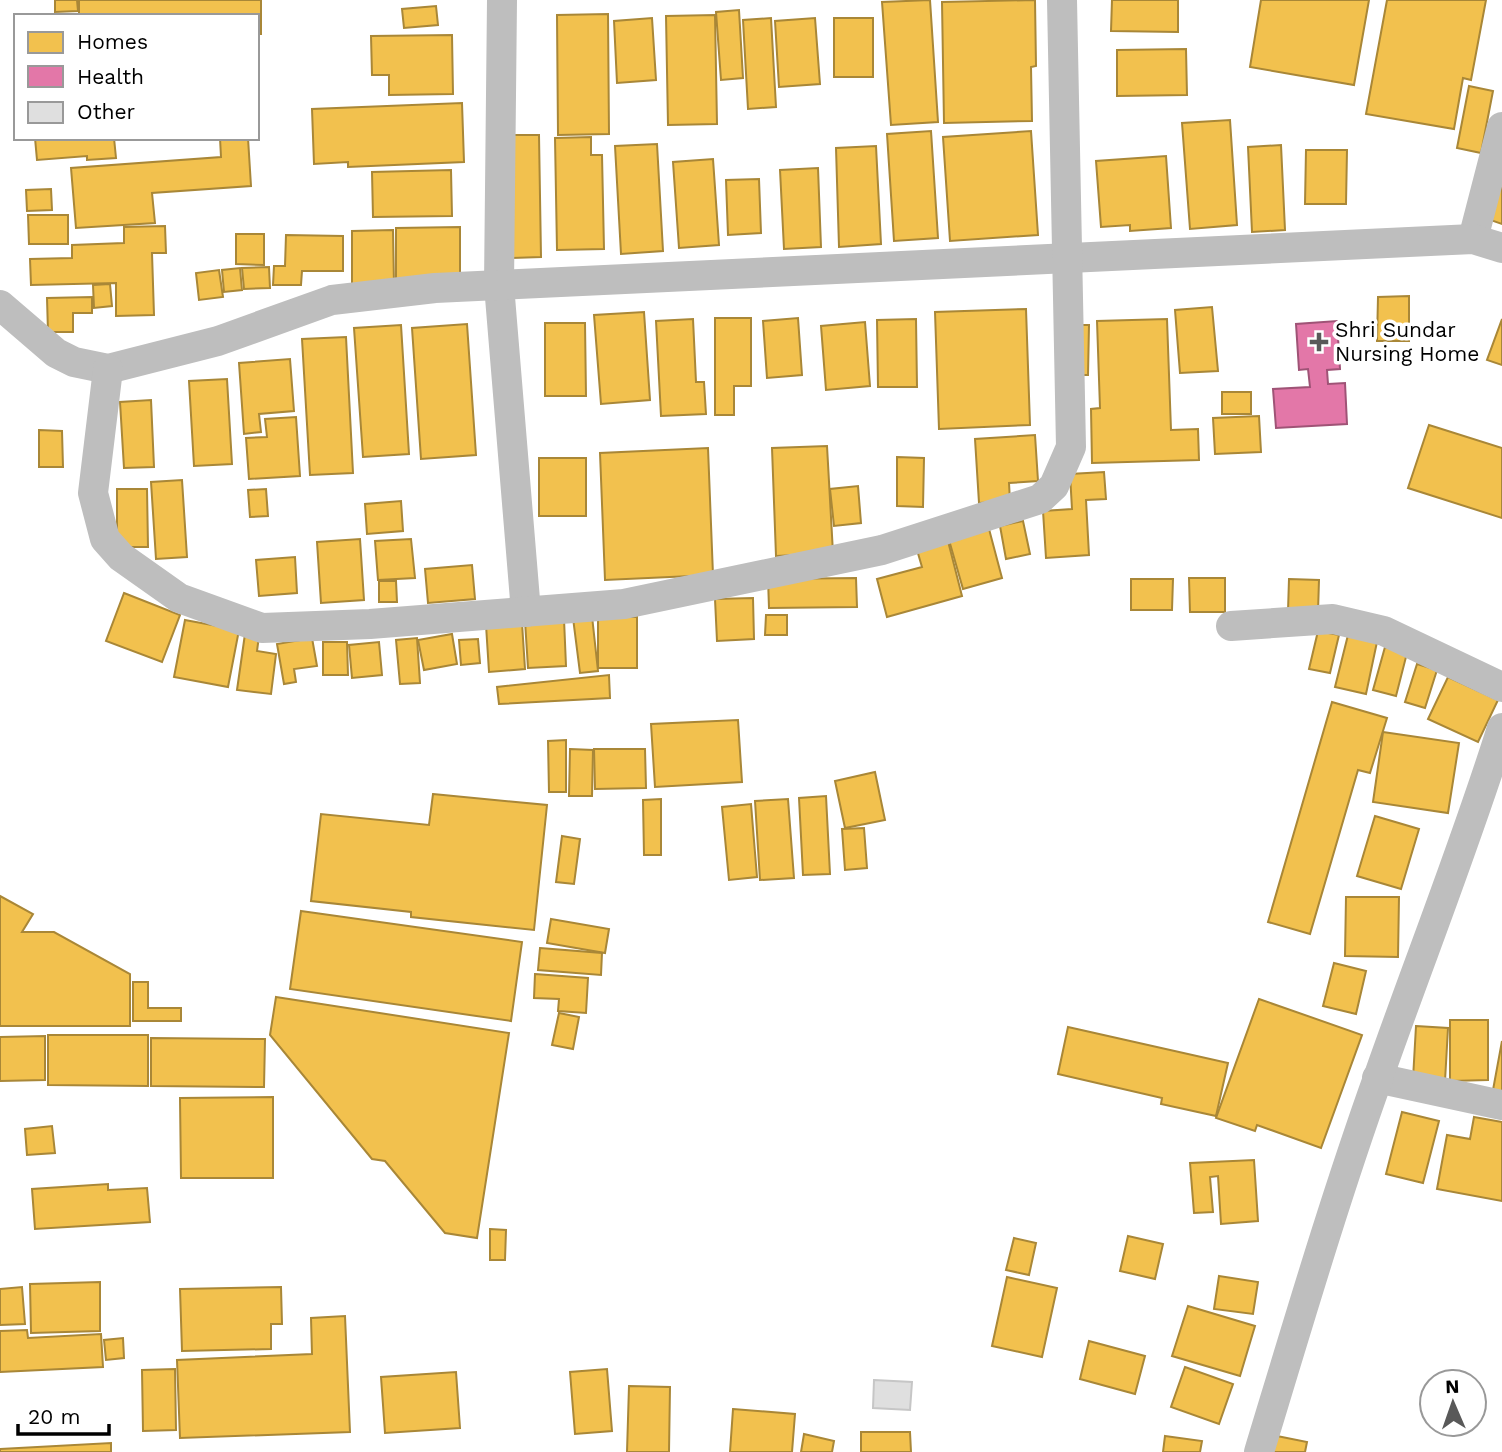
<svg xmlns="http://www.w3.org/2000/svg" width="1502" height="1452" viewBox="0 0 1502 1452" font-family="'Work Sans',sans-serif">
<rect width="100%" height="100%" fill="#fff"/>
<g fill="#f2c14e" stroke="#a98737" stroke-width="2">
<polygon points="55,0 77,0 78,11 55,12"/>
<polygon points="79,0 261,0 261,34 257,34 257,16 79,16"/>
<polygon points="930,0 938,122 891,125 882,2"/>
<polygon points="1035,0 1036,66 1031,67 1032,121 944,123 942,2"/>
<polygon points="1112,0 1178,0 1178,32 1111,31"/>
<polygon points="1261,0 1369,0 1354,85 1250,67"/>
<polygon points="1387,0 1486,0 1471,80 1463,78 1454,129 1366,114"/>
<polygon points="436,6 438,25 404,28 402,9"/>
<polygon points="739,10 743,78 721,80 716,12"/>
<polygon points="608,14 609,134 558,135 557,15"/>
<polygon points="715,15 717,124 668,125 666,16"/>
<polygon points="652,18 656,80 617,83 614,21"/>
<polygon points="771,18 776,107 748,109 743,20"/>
<polygon points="815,18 820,84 779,87 775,21"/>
<rect x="834" y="18" width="39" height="59"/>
<polygon points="452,35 453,94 389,95 389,75 372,75 371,36"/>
<polygon points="1186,49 1187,95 1117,96 1117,50"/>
<polygon points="1469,86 1493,91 1481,153 1457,148"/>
<polygon points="462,103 464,162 348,167 348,162 314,164 312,109"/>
<polygon points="1230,120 1237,225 1190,229 1182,123"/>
<polygon points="931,131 938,238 894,241 887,134"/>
<polygon points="1031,131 1038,235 950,241 943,137"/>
<polygon points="510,135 539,135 541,257 512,258"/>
<polygon points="591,137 591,155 602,155 604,249 557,250 555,138"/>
<polygon points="35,138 114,138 116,158 87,160 87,156 37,160"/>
<polygon points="220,138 248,138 251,186 152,193 155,223 76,228 71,168 221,157"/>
<polygon points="657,144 663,251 621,254 615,146"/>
<polygon points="1281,145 1285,230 1252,232 1248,147"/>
<polygon points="876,146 881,244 839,247 836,148"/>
<polygon points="1306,150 1347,150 1346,204 1305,204"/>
<polygon points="1166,156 1171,228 1130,231 1130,225 1101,227 1096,161"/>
<polygon points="713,159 719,245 679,248 673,162"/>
<polygon points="818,168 821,247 784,249 780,170"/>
<polygon points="451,170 452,216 373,217 372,172"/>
<polygon points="759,179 761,233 728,235 726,180"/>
<polygon points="1502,182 1502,224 1482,217"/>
<polygon points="51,189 52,210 27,211 26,190"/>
<polygon points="28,215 68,215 68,244 29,244"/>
<polygon points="165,226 166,253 152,253 154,315 116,316 116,283 31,285 30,259 72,258 72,245 124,243 124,227"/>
<polygon points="460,227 460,282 396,284 396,228"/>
<polygon points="393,230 394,284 352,284 352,231"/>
<polygon points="236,234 264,234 264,265 236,264"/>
<polygon points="286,235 343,236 343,271 302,271 301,285 273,285 274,266 285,266"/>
<polygon points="269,267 270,288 244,289 242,268"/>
<polygon points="240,268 242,290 224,292 222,270"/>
<polygon points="219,270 223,297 199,300 196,273"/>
<polygon points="110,284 112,306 94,308 93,285"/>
<polygon points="1409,296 1409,341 1377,341 1378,297"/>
<polygon points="92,297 92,313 73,313 73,332 48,332 47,298"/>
<polygon points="1212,307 1218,371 1180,373 1175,310"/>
<polygon points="1026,309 1030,425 939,429 935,312"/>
<polygon points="644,312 650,400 601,404 594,315"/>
<polygon points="715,318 751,318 751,386 734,386 734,415 715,415"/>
<polygon points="798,318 802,375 767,378 763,321"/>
<polygon points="693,319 696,382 704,382 706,414 661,416 656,321"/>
<polygon points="916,319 917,387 878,387 877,320"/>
<polygon points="1167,319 1171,430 1198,429 1199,460 1092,463 1091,409 1100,408 1097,321"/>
<polygon points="1502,319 1502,365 1487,360"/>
<polygon points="865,322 870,386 826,390 821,326"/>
<polygon points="545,323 585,323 586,396 545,396"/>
<polygon points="467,324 476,455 421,459 412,328"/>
<polygon points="401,325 409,454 363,457 354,328"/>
<polygon points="1076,325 1089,325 1088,375 1075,375"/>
<polygon points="346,337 353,473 310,475 302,339"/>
<polygon points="290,359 294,411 259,414 261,432 244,434 239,363"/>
<polygon points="227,379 232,464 194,466 189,381"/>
<rect x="1222" y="392" width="29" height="22"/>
<polygon points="151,400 154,467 124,468 120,402"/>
<polygon points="1259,416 1261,452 1215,454 1213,418"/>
<polygon points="296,417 300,476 249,479 246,438 267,437 265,419"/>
<polygon points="1429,425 1502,448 1502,518 1408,488"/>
<polygon points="39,430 62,431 63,467 39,467"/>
<polygon points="1035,435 1038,481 1009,483 1010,501 979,503 975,439"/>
<polygon points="827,446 833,553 776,556 772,448"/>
<polygon points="708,448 713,575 605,580 600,453"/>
<polygon points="897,457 924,458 923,507 897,506"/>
<rect x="539" y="458" width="47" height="58"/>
<polygon points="1104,472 1106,499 1086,500 1089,555 1046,558 1043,511 1072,509 1070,474"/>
<polygon points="182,480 187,557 156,559 151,482"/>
<polygon points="858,486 861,523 834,526 830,489"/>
<polygon points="117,489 147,489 148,547 117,547"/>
<polygon points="266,489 268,516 250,517 248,490"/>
<polygon points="401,501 403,531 367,534 365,504"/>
<polygon points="1023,521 1030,554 1006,559 1000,526"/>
<polygon points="989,529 1002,578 963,589 949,540"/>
<polygon points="360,539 364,600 321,603 317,542"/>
<polygon points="411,539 415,578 378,580 375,541"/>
<polygon points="948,541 962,596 887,617 877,579 922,567 917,550"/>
<polygon points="295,557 297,593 259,596 256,560"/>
<polygon points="472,565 475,599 428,603 425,569"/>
<polygon points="856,578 857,607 769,608 768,579"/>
<polygon points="1189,578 1225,578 1225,612 1190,612"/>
<polygon points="1131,579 1173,579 1172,610 1131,610"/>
<polygon points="1289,579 1319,580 1318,612 1288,611"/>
<polygon points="379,581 396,581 397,602 379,602"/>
<polygon points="124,593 180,615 162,662 106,641"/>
<polygon points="753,598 754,639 717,641 715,599"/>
<polygon points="766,615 787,615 787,635 765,635"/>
<polygon points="592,616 598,671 580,673 573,618"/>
<rect x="598" y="617" width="39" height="51"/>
<polygon points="564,619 566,666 528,668 525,621"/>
<polygon points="185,620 239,630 228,687 174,677"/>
<polygon points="522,623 525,669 489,672 486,625"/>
<polygon points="1318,631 1339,635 1330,673 1309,669"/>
<polygon points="245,634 259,636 257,651 276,654 271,694 237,690"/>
<polygon points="452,634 457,664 424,670 418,640"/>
<polygon points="1348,635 1377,642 1366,694 1335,687"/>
<polygon points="312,638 317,666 294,669 296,682 284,684 277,644"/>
<polygon points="417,638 420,683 400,684 396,640"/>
<polygon points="478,639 480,663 461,665 459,640"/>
<polygon points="323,642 347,642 348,675 323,675"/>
<polygon points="379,642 382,675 352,678 349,645"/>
<polygon points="1385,647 1407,653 1396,696 1373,690"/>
<polygon points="1417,664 1437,670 1425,708 1405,702"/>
<polygon points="609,675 610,698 499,704 497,687"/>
<polygon points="1448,677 1498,700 1478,742 1428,719"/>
<polygon points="1332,702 1387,718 1370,773 1358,770 1310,934 1268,922"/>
<polygon points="738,720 742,782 655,787 651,724"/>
<polygon points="1383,732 1459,743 1448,813 1373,802"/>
<polygon points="566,740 566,792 549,792 548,741"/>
<polygon points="570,749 593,750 592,796 569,796"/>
<polygon points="594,749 645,749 646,788 595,789"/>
<polygon points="875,772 885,820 845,828 835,781"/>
<polygon points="433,794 547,805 534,930 411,917 411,912 311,901 321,814 429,825"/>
<polygon points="826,796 830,874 803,875 799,798"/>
<polygon points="661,799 661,855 644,855 643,800"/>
<polygon points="788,799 794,878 760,880 755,801"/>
<polygon points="751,804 757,877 729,880 722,807"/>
<polygon points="1375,816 1419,829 1401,889 1357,876"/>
<polygon points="864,828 867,868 845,870 842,829"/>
<polygon points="562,836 580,839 574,884 556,882"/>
<polygon points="0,896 33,914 22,932 54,932 130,974 130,1026 0,1026"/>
<polygon points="1346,897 1399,897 1398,957 1345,956"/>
<polygon points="301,911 522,942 511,1021 290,989"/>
<polygon points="551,919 609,929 605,953 547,943"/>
<polygon points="540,948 602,953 601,975 538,970"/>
<polygon points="1334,963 1366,971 1356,1014 1323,1006"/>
<polygon points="535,974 588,978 586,1013 558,1011 559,999 534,998"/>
<polygon points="133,982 148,982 148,1008 181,1008 181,1021 133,1021"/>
<polygon points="276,997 509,1033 477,1238 445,1233 385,1161 372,1159 270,1035"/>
<polygon points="1259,999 1362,1035 1321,1148 1257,1125 1255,1131 1216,1118"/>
<polygon points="559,1013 579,1017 573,1049 552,1045"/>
<polygon points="1450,1020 1488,1020 1488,1080 1450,1081"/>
<polygon points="1416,1026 1448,1028 1445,1081 1413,1079"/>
<polygon points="1068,1027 1228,1063 1216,1116 1161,1104 1162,1098 1058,1074"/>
<polygon points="48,1035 148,1035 148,1086 48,1085"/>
<polygon points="45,1036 45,1080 0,1081 0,1037"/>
<polygon points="151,1038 265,1039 264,1087 151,1086"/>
<polygon points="1502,1041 1502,1092 1493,1090"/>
<polygon points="273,1097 273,1178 181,1178 180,1098"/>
<polygon points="1402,1112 1439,1121 1423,1183 1386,1174"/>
<polygon points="1474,1117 1502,1122 1502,1201 1437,1189 1447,1135 1470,1139"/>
<polygon points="52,1126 55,1153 27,1155 25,1129"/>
<polygon points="1254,1160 1258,1221 1221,1224 1218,1176 1210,1177 1213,1212 1194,1213 1190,1163"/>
<polygon points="108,1184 108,1190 147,1188 150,1222 35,1229 32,1189"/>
<polygon points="490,1229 506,1230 505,1260 490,1260"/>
<polygon points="1128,1236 1163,1244 1155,1279 1120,1271"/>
<polygon points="1014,1238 1036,1243 1029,1275 1006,1270"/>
<polygon points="1219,1276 1258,1282 1253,1314 1214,1309"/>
<polygon points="1007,1277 1057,1288 1042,1357 992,1346"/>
<polygon points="100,1282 100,1331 31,1333 30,1284"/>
<polygon points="22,1287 25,1324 0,1325 0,1289"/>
<polygon points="281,1287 282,1324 271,1324 271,1349 182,1351 180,1289"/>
<polygon points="1188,1306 1255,1326 1240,1376 1172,1356"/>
<polygon points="345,1316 350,1432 180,1438 177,1360 312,1354 311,1318"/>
<polygon points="27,1330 28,1338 101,1334 103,1367 0,1372 0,1331"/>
<polygon points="123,1338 124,1358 106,1360 104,1340"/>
<polygon points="1089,1341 1145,1356 1135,1394 1080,1379"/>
<polygon points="1185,1367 1233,1384 1219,1424 1171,1407"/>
<polygon points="175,1369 176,1430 143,1431 142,1370"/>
<polygon points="607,1369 612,1431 575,1434 570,1372"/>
<polygon points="456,1372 460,1428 385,1433 381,1377"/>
<polygon points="629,1386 670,1387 669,1452 627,1452"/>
<polygon points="733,1409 795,1414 792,1452 730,1452"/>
<polygon points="861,1432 910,1432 911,1452 861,1452"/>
<polygon points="804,1434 834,1441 832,1452 801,1452"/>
<polygon points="1272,1435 1307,1442 1305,1452 1268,1452"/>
<polygon points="1165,1436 1202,1441 1200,1452 1163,1452"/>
<polygon points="111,1443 111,1452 0,1452 0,1449"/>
</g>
<polygon fill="#e377a8" stroke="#9f5376" stroke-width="2" points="1337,321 1340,369 1327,370 1328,384 1345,383 1347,424 1276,428 1273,389 1310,387 1308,369 1299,370 1296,324"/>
<polygon fill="#dfdfdf" stroke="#c6c6c6" stroke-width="2" points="874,1380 912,1382 910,1410 873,1408"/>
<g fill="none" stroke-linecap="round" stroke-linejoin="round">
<g stroke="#bebebe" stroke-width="30">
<polyline points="502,0 499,285 526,612"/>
<polyline points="1473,239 1502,127"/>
<polyline points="0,305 56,353 74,362 108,369 218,341 332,300 435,288 1473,239 1502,248"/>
<polyline points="108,369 93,493 105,539 121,557 179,598 262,628 370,624 624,604 882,550 1040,499 1054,486 1071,447 1062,0"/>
<polyline points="1231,626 1333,619 1384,631 1502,687"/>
<polyline points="1377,1078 1502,1105"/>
<path d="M1259 1452C1297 1327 1334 1201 1378 1078 1419 961 1465 846 1502 728"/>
</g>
</g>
<path fill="#595959" stroke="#fff" stroke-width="2.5" d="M1315.5 331.5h7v7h7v7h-7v7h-7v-7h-7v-7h7z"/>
<g text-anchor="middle" stroke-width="7" stroke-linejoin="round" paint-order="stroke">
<g font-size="21" fill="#000" stroke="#fff" text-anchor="start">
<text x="1335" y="337">Shri Sundar<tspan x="1335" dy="24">Nursing Home</tspan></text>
</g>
</g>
<rect x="14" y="14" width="245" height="126" fill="#ffffff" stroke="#999999" stroke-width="2"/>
<rect x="28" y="32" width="35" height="21" fill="#f2c14e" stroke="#999999" stroke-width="2"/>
<text x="77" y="49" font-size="21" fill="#000000">Homes</text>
<rect x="28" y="66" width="35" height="21" fill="#e377a8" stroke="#999999" stroke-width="2"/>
<text x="77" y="84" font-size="21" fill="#000000">Health</text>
<rect x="28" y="102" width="35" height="21" fill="#dfdfdf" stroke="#999999" stroke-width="2"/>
<text x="77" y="119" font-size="21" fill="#000000">Other</text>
<g transform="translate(1453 1403) rotate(358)"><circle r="33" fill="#ffffff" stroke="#999999" stroke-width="2"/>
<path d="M0-5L12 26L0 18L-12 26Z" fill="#595959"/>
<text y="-10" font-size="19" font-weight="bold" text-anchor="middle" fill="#000000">N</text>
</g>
<path d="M18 1424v10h91v-10" fill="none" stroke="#000000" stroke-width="3.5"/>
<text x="28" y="1424" font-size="21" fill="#000000" stroke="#ffffff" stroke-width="5" paint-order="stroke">20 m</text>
</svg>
